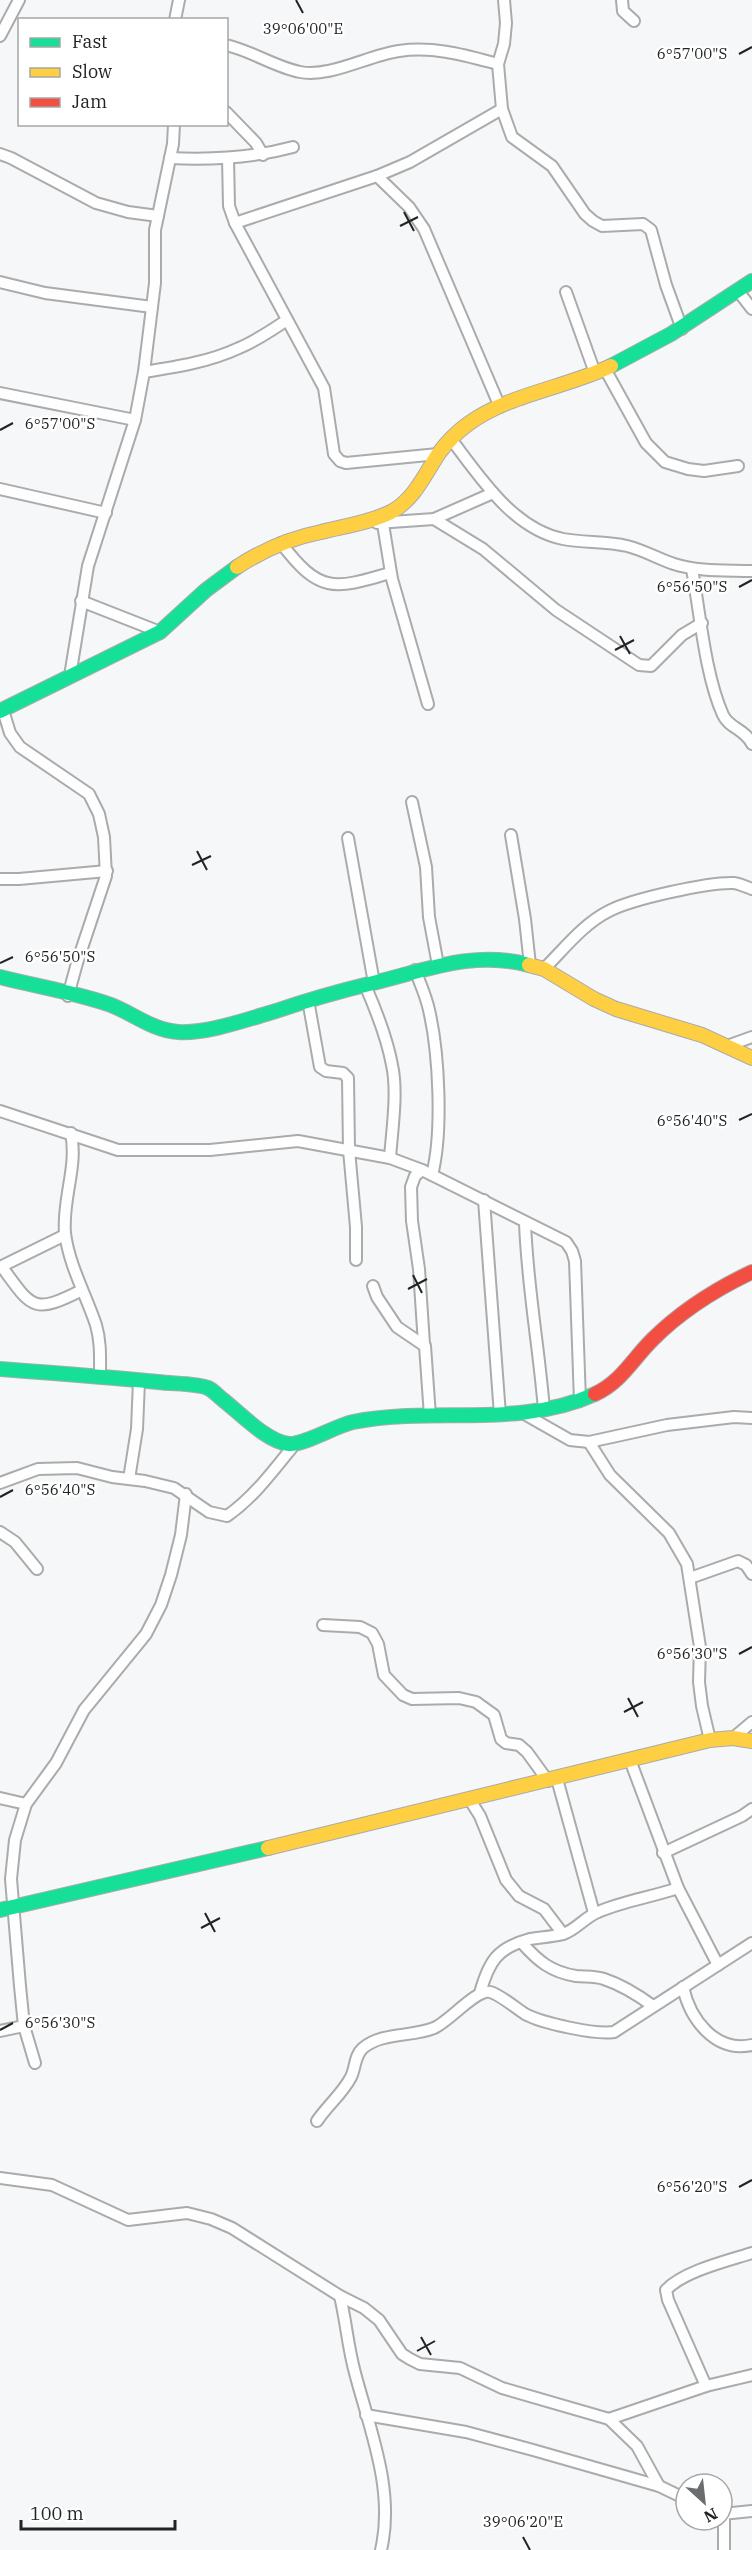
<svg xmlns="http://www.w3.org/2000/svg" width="752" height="2550" viewBox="0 0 752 2550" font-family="'IBM Plex Serif',serif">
<rect width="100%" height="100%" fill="#f5f7f8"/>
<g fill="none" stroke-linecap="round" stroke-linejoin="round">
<defs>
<g id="street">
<polyline points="504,0 506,23 504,44 498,64 502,109 512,137 552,166 585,214 593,221 602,226 643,224 651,230 666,285 682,329"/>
<polyline points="622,0 623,11 634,21"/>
<polyline points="175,20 179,0"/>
<polyline points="0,36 19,0"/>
<path d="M226 45C252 51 275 67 300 72 330 78 369 55 399 51 434 46 464 55 498 64"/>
<polyline points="226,112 256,143 263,155"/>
<polyline points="0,154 11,158 96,203 128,212 158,216"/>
<path d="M170 158C212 160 253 158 293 147"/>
<polyline points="228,158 229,206 235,223 324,388 334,454 340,461 346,463 438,454"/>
<polyline points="377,176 409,207 424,229 500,407"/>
<polyline points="235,223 377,176 410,162 502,109"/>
<polyline points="0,282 45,293 152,307"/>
<polyline points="738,291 752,309"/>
<polyline points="566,292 595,373"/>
<polyline points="605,369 646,443 665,462 688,469 704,471 738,466"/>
<path d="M144 372C176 367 209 362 239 348 256 341 272 330 287 320"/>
<polyline points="0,393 135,420"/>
<path d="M451 439C480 477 513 529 563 539 584 543 606 541 627 546 644 550 658 559 674 564 699 572 727 570 752 571"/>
<polyline points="0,489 106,513"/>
<polyline points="434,519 483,549 556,610 639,665 651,666 682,635 702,623"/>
<polyline points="377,523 434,519 493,493"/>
<polyline points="383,524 392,579 428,704"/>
<path d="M281 543C319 593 333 590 390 573"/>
<path d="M692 569C700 613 705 675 723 715 729 728 745 729 752 744"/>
<polyline points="81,601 160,632"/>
<polyline points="70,676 88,566 135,420 144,372 155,283 155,230 173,144 174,124"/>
<polyline points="3,710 10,733 20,747 89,794 99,814 104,837 106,876 77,963 68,996"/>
<polyline points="412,802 426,867 429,917 438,965"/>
<polyline points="511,835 525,919 530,965"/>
<polyline points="348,838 374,983"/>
<polyline points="0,879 19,879 107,871"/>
<path d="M544 969C564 949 583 924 609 911 632 899 708 882 734 883 740 884 747 887 752 889"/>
<path d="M415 970C420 983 426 996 429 1010 439 1053 443 1132 432 1175"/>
<path d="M365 985C376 1010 387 1038 392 1065 398 1092 392 1130 390 1158"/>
<polyline points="308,1000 320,1067 326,1071 343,1073 348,1078 349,1150 356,1227 356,1260"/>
<polyline points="727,1046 752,1037"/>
<polyline points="0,1111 118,1150 210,1150 298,1141 390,1158 422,1170 566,1242 572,1251 575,1261 580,1401"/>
<path d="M71 1133C78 1167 62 1199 65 1233 69 1265 86 1295 96 1325 101 1342 100 1358 100 1376"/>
<polyline points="422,1170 415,1176 411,1187 412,1221 419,1269 424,1344"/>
<polyline points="484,1200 500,1415"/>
<path d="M525 1222C527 1285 539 1347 544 1410"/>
<polyline points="0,1267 65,1235"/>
<path d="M2 1267C32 1308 33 1315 82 1290"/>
<polyline points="373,1286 377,1297 397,1327 425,1346 430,1416"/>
<polyline points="526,1415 570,1440 589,1442 667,1425 734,1417 752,1418"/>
<polyline points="589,1442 610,1475 669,1533 687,1564 700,1647 699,1682 702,1706 710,1740"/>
<polyline points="129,1479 137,1429 139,1381"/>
<path d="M0 1483 38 1469 77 1468 112 1477 145 1481 174 1488 209 1512 227 1516C254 1497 273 1471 294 1445"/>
<polyline points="0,1532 15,1542 37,1569"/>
<polyline points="690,1578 738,1561 746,1565 752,1574"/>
<polyline points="323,1625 360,1627 372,1633 378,1644 384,1675 403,1695 412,1699 459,1698 476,1702 494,1715 501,1739 506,1743 519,1745 527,1752 548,1781"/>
<polyline points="733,1738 752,1722"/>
<polyline points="630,1760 678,1888 718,1965"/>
<polyline points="557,1779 594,1913"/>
<polyline points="0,1798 26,1804"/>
<polyline points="470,1800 480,1816 506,1880 519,1896 544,1909 563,1934"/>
<polyline points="663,1853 742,1816 752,1809"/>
<path d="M522 1943C538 1961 551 1972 576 1976 585 1977 595 1976 604 1979 622 1985 638 1995 653 2006"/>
<path d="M683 1987C690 2019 715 2053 752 2045"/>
<path d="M480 1993C489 1961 497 1948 530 1939 541 1937 552 1937 563 1934 576 1930 585 1917 598 1912 623 1901 652 1897 678 1888"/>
<polyline points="0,2031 24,2026"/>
<polyline points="35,2063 24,2026 20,1986 11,1879 15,1840 26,1804 56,1763 84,1710 146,1634 161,1605 171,1575 181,1535 186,1494"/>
<path d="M317 2121C327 2106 343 2093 351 2077 356 2067 354 2056 363 2048 382 2032 412 2037 434 2028 450 2021 476 1989 490 1992 499 1994 516 2008 525 2014 542 2023 595 2035 614 2032L752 1943"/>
<polyline points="0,2178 52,2185 128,2220 187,2213 211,2219 232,2228 340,2296 364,2308 379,2320 402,2354 410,2359 420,2364 460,2368 502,2388 609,2419 637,2446 659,2486"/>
<path d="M340 2296C346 2321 348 2348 355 2373 370 2430 395 2491 381 2550"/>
<path d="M706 2386 668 2300 666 2290C684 2271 727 2261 752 2253"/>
<polyline points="366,2415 466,2432 533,2450 659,2486 686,2499"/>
<polyline points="609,2419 706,2386 752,2375"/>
<polyline points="722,2514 752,2511"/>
<polyline points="724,2514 724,2550"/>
</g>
<g id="fast">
<polyline points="611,366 671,334 752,281"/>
<polyline points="0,711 160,632 206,590 237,567"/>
<path d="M0 977C35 986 78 993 111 1005 134 1014 152 1030 178 1032 207 1034 248 1019 276 1011 308 1000 340 991 373 983 427 970 473 950 529 965"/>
<path d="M0 1369C53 1373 106 1377 158 1382 172 1384 196 1383 208 1388 213 1390 218 1396 222 1399 240 1413 267 1442 289 1444 304 1445 335 1426 353 1422 434 1406 518 1429 595 1394"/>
<polyline points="0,1910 268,1848"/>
</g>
<g id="slow">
<path d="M237 567C263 550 291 538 321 532 344 526 369 523 391 512 414 500 425 474 439 453 447 442 457 432 468 424 509 394 565 388 611 366"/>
<polyline points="529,965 544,969 594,999 616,1009 702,1035 752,1058"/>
<polyline points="268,1848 710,1740 733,1738 752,1741"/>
</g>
<path id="jam" d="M595 1394C621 1382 632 1360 652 1340 680 1312 716 1289 752 1272"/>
</defs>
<use href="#street" stroke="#aaabac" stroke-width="14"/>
<use href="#fast" stroke="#aaabac" stroke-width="16"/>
<use href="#slow" stroke="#aaabac" stroke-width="16"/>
<use href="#jam" stroke="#aaabac" stroke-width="16"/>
<use href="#street" stroke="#fefefe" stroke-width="10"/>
<use href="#fast" stroke="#16e098" stroke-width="14"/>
<use href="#slow" stroke="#ffcf43" stroke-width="14"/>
<use href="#jam" stroke="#f24e42" stroke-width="14"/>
</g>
<path fill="none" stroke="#222323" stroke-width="2" d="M296 0 303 13M739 54 752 47M404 212 414 231M400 226 418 217M0 430 13 423M739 587 752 580M620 636 630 654M615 650 634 640M197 851 207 870M192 865 211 856M0 963 13 957M739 1120 752 1114M413 1275 422 1293M408 1289 427 1279M0 1497 13 1490M739 1654 752 1647M628 1698 638 1717M624 1712 643 1702M205 1913 215 1932M201 1928 220 1918M0 2030 13 2023M739 2187 752 2180M421 2337 431 2355M417 2351 435 2341M523 2537 530 2550"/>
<g font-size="15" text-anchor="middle" fill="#222323" stroke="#fff" stroke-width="5" stroke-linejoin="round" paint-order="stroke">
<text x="303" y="34">39°06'00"E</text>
<text x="692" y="59">6°57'00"S</text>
<text x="60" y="429">6°57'00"S</text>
<text x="692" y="592">6°56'50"S</text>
<text x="60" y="962">6°56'50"S</text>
<text x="692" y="1126">6°56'40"S</text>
<text x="60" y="1495">6°56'40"S</text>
<text x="692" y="1659">6°56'30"S</text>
<text x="60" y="2028">6°56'30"S</text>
<text x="692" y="2192">6°56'20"S</text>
<text x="523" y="2527">39°06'20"E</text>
</g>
<rect x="18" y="18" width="210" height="108" fill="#ffffff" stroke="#a7a7a7" stroke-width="1.5"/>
<rect x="30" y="38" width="30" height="9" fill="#16e098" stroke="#a7a7a7" stroke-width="1.5"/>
<text x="72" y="48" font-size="18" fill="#222323">Fast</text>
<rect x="30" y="68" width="30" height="9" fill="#ffcf43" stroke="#a7a7a7" stroke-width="1.5"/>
<text x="72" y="78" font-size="18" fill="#222323">Slow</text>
<rect x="30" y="98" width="30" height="9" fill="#f24e42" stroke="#a7a7a7" stroke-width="1.5"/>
<text x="72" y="108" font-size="18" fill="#222323">Jam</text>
<g transform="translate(704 2502) rotate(153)"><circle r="28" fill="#ffffff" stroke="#a7a7a7" stroke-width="1.5"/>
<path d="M0-4.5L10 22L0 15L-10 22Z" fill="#6c6d6e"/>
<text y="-9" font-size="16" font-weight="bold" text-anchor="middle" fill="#222323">N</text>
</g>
<path d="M21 2520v9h154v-9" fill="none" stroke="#222323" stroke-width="3"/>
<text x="30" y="2520" font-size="18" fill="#222323" stroke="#ffffff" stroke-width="4.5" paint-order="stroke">100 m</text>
</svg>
